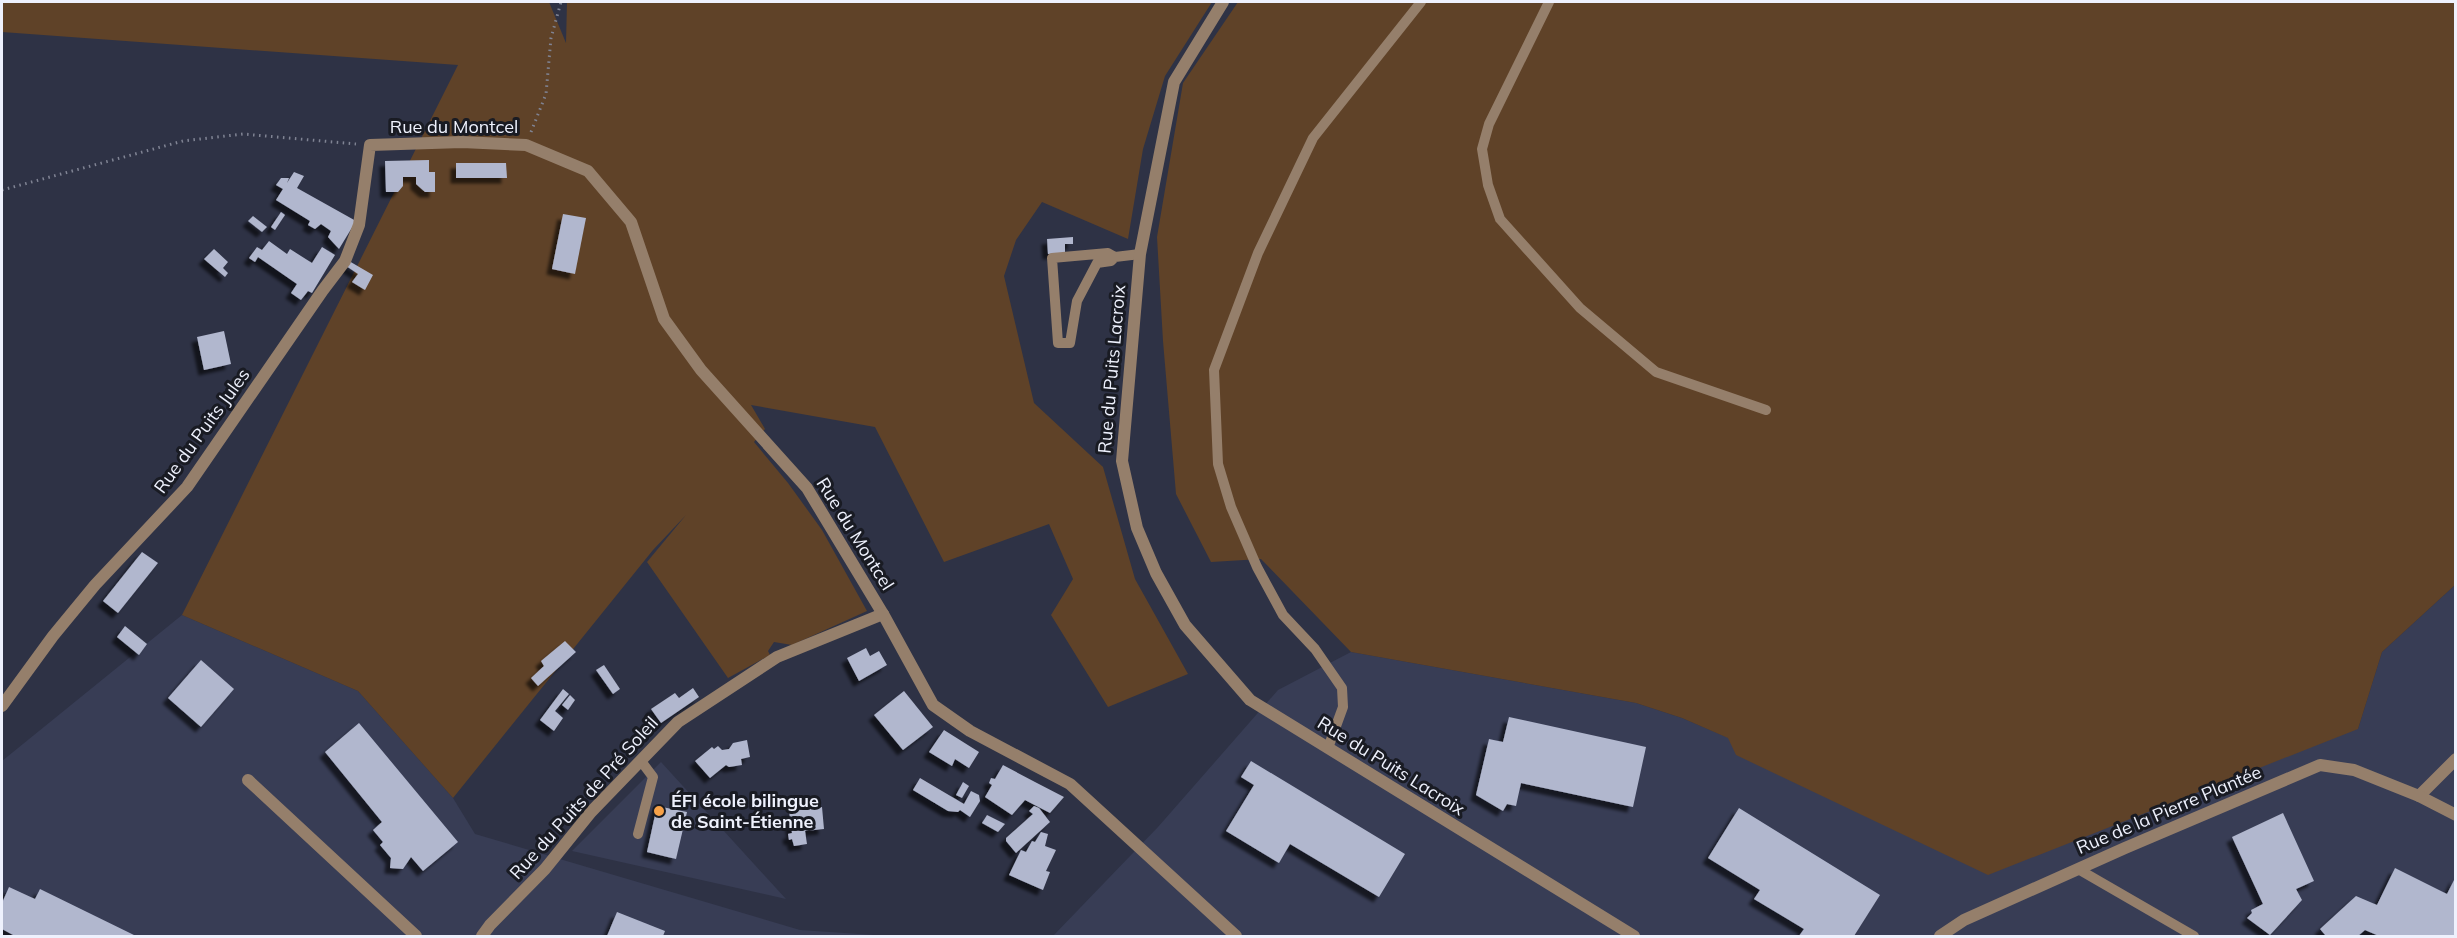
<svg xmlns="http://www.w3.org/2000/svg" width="2457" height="938" viewBox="0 0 2457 938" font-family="Mulish,sans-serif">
<defs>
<filter id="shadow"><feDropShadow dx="-5.5" dy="5.5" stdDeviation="1.5" flood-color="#0009"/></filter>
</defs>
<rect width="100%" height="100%" fill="#2e3245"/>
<g fill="#383d55">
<polygon points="2455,585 2455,936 1053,936 1158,827 1278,690 1351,652 1636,703 1682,718 1729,738 2358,729 2382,652"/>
<polygon points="182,615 358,691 453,798 475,834 800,930 889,936 2,936 2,761"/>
<polygon points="661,762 786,899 572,851"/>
</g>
<g fill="#5f4228">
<polygon points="2,2 549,2 566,43 567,2 1212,2 1165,76 1143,149 1128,239 1042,202 1016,240 1004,276 1034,403 1103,467 1135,579 1188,674 1108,707 1051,615 1073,579 1049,524 944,562 875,427 751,405 765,429 754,442 788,483 822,530 867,611 792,645 774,642 768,651 770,655 728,678 647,562 686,515 653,550 453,798 358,691 182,615 458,65 2,32"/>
<polygon points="1238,2 2455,2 2455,585 2382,652 2358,729 1988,875 1736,755 1728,738 1682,718 1636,703 1351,652 1261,559 1211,562 1176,494 1163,341 1157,237 1183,83"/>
</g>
<g fill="#b1b7ce" filter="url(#shadow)">
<polygon points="429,160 429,172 435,172 435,192 425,192 416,184 416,177 403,177 403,186 398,192 386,192 385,161"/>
<polygon points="456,163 506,163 507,178 456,178"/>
<polygon points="294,172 304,176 297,188 356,221 339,249 328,237 331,231 321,224 315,229 308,225 310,221 276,200 283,189 276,185 281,178 289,178 287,183"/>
<polygon points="281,212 285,215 275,230 271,227"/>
<polygon points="563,214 586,218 575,274 552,269"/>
<polygon points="253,216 267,227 262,232 248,221"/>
<polygon points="1073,237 1073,244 1065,244 1065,253 1048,254 1047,239"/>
<polygon points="269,241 287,254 290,249 312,263 322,247 335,255 312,293 308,291 301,300 291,293 297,284 258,257 255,262 249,258 257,247 262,250"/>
<polygon points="214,249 228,262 223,268 228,273 225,277 204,259"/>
<polygon points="349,261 373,275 365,290 352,282 358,274 346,266"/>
<polygon points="224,331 231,364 204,370 197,337"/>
<polygon points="142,552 158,563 118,613 103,601"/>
<polygon points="125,626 147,644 139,655 117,637"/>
<polygon points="565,641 576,652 538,686 531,678 544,666 541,661"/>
<polygon points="866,648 870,656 879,651 887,665 859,681 847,658"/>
<polygon points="201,660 234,689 201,727 168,698"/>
<polygon points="604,665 620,689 613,694 596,670"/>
<polygon points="693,688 699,697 661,723 651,709 675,693 679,698"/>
<polygon points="563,689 569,694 555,711 563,718 554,731 540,720"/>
<polygon points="904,691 933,727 903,750 874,715"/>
<polygon points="570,695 575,700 568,710 562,705"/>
<polygon points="1509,717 1646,747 1633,807 1521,783 1516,806 1507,804 1503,811 1476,795 1489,739 1503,742"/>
<polygon points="359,723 458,842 423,871 411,857 403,869 390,868 391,858 380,845 383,842 373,830 382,822 325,752"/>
<polygon points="944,730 979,752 969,768 955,759 952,766 929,752"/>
<polygon points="747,740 750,757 741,759 742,765 729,767 726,765 710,778 695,761 712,747 714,749 718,746 722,750 729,749 733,743"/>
<polygon points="1251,761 1405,854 1379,897 1290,844 1279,863 1226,831 1254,785 1241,777"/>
<polygon points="1003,765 1035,782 1064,797 1050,813 1025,800 1012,815 985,797 992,785 989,783 991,778 995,779"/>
<polygon points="920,778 964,804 971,791 979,795 980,801 970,817 960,810 958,812 948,811 913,790"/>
<polygon points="963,782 969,786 962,798 956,795"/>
<polygon points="657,806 687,812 676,859 647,852"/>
<polygon points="1034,806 1039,808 1050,822 1016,853 1006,841 1006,838 1033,814 1029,811"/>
<polygon points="822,807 824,829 805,831 807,844 794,846 792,839 789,840 788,834 792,833 789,811"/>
<polygon points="1739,808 1880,895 1854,936 1799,936 1804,929 1754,899 1760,890 1708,858"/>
<polygon points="2283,813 2314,881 2296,889 2302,900 2270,935 2247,918 2252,913 2251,910 2263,904 2232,837"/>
<polygon points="987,815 1005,824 998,832 982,823"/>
<polygon points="1041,832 1048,834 1045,846 1056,850 1046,871 1050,872 1043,890 1009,875 1021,850 1026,852 1032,841 1035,842"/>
<polygon points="2395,868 2447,894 2456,876 2456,936 2379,936 2365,930 2358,936 2326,936 2320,929 2356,896 2377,905"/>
<polygon points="9,887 35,899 40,889 136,936 15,936 2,929 2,903"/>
<polygon points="617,912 665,931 663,936 607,936"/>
</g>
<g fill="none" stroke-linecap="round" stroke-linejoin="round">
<g stroke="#808494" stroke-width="3" stroke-dasharray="1.5 4.5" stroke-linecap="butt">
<polyline points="531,132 546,94 551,38 561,2"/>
<polyline points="2,190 183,141 243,134 356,144"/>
</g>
<g stroke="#957f6b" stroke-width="10">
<polyline points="1549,2 1489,124 1482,149 1488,185 1500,219 1580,308 1656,372 1766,410"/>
<polyline points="1115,257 1108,253 1052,258 1058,343 1070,343 1077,301 1097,263 1111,261 1115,257 1140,254"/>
<polyline points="1328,748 1343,707 1342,688 1315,649 1283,615 1257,567 1231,507 1218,464 1214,370 1258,253 1313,138 1421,2"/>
<polyline points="638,834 653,777 641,761"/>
<polyline points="2078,869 2194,936"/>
</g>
<g stroke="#957f6b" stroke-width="12">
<polyline points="2,706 53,636 95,585 187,487 323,290 345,261 359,225 370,145 462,142 526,145 588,171 631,222 664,319 701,370 807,488 883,614 933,705 970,731 1070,784 1236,936"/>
<polyline points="248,780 416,936"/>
<polyline points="2419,796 2456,759"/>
<polyline points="482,936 490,925 545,869 591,812 678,722 777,657 883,614"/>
<polyline points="1940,936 1964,920 2125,848 2320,765 2354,770 2419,796 2456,815"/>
</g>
<polyline stroke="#957f6b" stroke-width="12" points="1223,2 1174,82 1140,254 1122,461 1137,528 1156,573 1185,625 1250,700 1634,936"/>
</g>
<circle fill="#f7a148" stroke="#191b23" stroke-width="2" cx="659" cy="811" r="6"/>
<g text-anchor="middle" stroke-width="6" stroke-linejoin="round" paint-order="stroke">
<g font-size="18" fill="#eef1fd" stroke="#191b23">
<text x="454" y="133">Rue du Montcel</text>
<text transform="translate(1112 369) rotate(-85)" y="6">Rue du Puits Lacroix</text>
<text transform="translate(202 431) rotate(-54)" y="6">Rue du Puits Jules</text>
<text transform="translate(855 534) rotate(58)" y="6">Rue du Montcel</text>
<text transform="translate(1391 766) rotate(32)" y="6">Rue du Puits Lacroix</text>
<text transform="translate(584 798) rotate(-48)" y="6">Rue du Puits de Pré Soleil</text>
<text transform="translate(2169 810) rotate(-23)" y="6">Rue de la Pierre Plantée</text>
</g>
<g font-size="18" font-weight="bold" fill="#eef1fd" stroke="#191b23" text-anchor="start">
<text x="671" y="807">ÉFI école bilingue<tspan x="671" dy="21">de Saint-Étienne</tspan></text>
</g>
</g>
<rect width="2457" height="938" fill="none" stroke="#eef1fd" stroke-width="6"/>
</svg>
